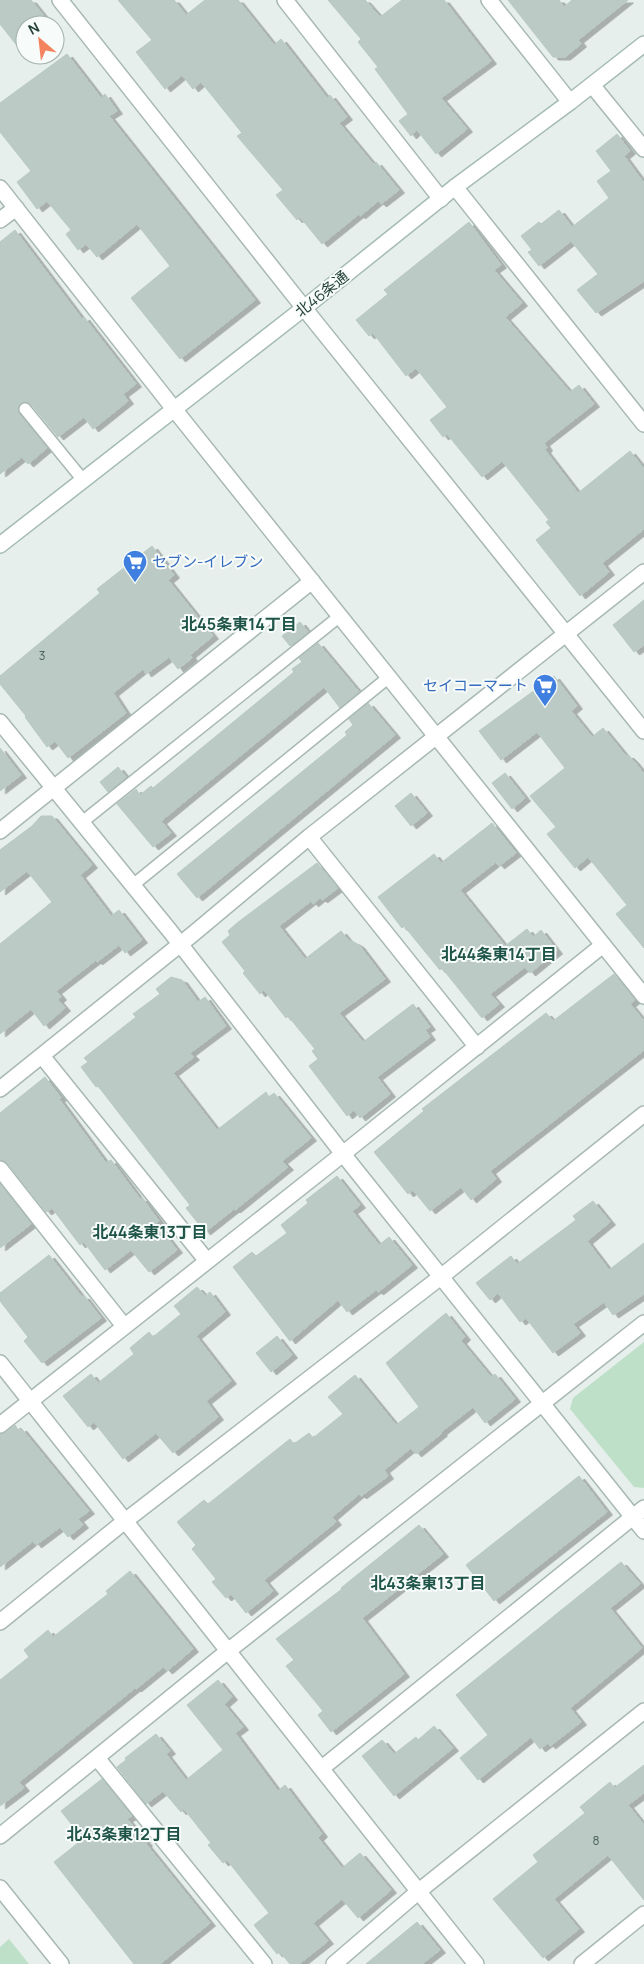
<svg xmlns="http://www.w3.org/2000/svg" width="644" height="1964" viewBox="0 0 644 1964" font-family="Manrope,'Noto Sans JP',sans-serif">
<defs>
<filter id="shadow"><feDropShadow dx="5.5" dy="3" stdDeviation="0" flood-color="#0004"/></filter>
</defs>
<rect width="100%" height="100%" fill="#e6efeb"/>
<g fill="#bfe0c8">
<polygon points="644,1342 644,1488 634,1487 570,1409 573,1398"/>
<polygon points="9,1939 29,1964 0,1964 0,1947"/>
</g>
<g fill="#bbcac4" stroke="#b8c9c2" filter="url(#shadow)">
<polygon points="0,0 31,0 51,25 25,25 25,56 0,24"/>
<polygon points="118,0 174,0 186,15 205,0 238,0 274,45 281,39 327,98 330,95 347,117 339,123 374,165 376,162 399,190 381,204 378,201 360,216 359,214 322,244 300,217 297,220 276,195 283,190 237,136 242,133 201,82 193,89 182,75 165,89 136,52 152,40"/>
<polygon points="328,0 365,0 380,17 402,0 444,0 491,61 441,98 467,129 436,154 417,130 411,136 399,121 408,114 375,69 378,67 358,42 361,39"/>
<polygon points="508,0 559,0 564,7 572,0 628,0 578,40 581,44 565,57 553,57"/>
<polygon points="67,54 101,98 105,94 117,111 109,116 255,300 180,359 131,298 170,266 137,224 97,257 86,244 78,250 66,234 71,230 47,201 37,209 17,182 31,171 0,132 0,103"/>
<polygon points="617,134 630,151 624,156 644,183 644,281 596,313 577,290 598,274 571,241 539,266 528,252 532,250 521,236 539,222 541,224 559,210 572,227 609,198 597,181 611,171 596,151"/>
<polygon points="469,222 501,265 494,270 522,303 505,317 570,392 579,385 594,404 544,443 547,448 545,450 578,493 630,451 644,469 644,529 602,563 609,572 580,596 536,540 551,528 546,522 549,520 502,461 482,477 447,434 443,437 430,420 447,407 416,368 406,376 373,333 369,336 356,320 388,294 384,290"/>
<polygon points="15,230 82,319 84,317 136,384 123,394 128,401 93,429 84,417 58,437 31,404 27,402 21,403 18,407 19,414 47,448 28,464 22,457 0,474 0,242"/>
<polygon points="152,546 174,575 168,580 213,636 190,655 192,658 178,669 169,657 146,674 143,669 113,693 126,713 68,758 55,741 47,747 25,717 26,716 0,684 0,676 100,593 97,589"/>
<polygon points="644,600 644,645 634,652 613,625"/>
<polygon points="300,622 308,632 290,646 282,636"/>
<polygon points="318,643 359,692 340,708 324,687 161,821 171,833 153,847 117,804 136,789 140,795 151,786 153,788 294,672 292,669 302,662 299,658"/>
<polygon points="554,676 577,706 571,711 592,737 603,728 626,756 628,755 634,761 644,774 644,948 616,914 627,905 588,857 575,868 547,834 556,827 530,796 565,768 537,732 501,760 479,731"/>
<polygon points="368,703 395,735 197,898 177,874 347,735 345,732 353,725 349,719"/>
<polygon points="0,748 21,775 0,791"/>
<polygon points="118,767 126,777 108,792 100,782"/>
<polygon points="505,773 525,798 512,809 492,783"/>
<polygon points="411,793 427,813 411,826 395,806"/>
<polygon points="41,816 52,816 92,865 80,875 111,916 119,910 142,940 125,953 119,945 97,962 96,960 56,991 61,997 58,1000 65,1008 44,1026 31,1009 0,1034 0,944 52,902 27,871 0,892 0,850 32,826"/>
<polygon points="492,823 516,853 499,866 496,862 460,890 505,946 527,929 533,937 541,930 557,951 530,973 525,967 490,994 499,1004 482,1018 442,968 440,970 404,926 402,928 378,897 434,854 441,863"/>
<polygon points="317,863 338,888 322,900 320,898 313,904 311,901 279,926 305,959 341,931 349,941 354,942 359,945 385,979 339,1013 363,1042 413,1004 430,1027 425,1030 430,1037 377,1077 390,1094 360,1118 354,1110 347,1116 309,1066 318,1059 312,1051 315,1049 288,1016 286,1018 264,990 260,994 243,973 245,971 222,942 230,935 228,931 237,923"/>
<polygon points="614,974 635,1000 630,1004 644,1021 644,1050 490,1171 496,1179 471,1200 461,1187 430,1211 413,1190 408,1194 374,1152 424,1111 422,1109 546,1013 553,1021"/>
<polygon points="171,977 182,980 198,1002 205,997 226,1026 190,1053 194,1057 173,1073 217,1130 266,1092 269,1097 274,1093 311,1138 282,1161 288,1167 235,1210 234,1209 205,1232 186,1208 190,1205 98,1086 96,1087 81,1067 88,1062 84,1058 136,1017 133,1014 160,994 156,989"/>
<polygon points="45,1077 61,1098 59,1099 106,1163 111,1160 140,1199 142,1198 159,1221 156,1223 177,1250 149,1272 131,1250 105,1270 84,1242 80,1245 52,1208 46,1212 7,1163 0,1160 0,1113"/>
<polygon points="337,1176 360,1205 352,1211 379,1245 389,1237 412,1265 378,1292 376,1290 347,1312 338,1300 290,1341 233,1267 252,1252 256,1256 287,1233 281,1225 308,1203 306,1200"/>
<polygon points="0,1184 31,1224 0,1248"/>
<polygon points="593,1201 610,1222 587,1241 609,1270 644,1243 644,1294 613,1315 604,1302 573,1324 580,1333 553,1353 526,1318 520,1322 498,1293 490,1300 476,1283 511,1256 517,1264 576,1220 573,1216"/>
<polygon points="49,1255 82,1297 84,1296 101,1318 42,1363 24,1341 28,1337 0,1301 0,1293"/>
<polygon points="197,1287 205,1296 210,1292 225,1312 196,1336 231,1381 206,1401 218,1417 173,1453 156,1433 123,1459 94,1422 88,1427 63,1396 91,1374 98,1383 134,1354 130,1348 149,1332 153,1337 181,1314 174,1306"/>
<polygon points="446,1313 465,1337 461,1341 491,1377 495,1374 515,1399 485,1423 473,1407 441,1432 442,1433 416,1454 411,1448 384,1470 388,1476 361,1496 359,1494 332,1517 336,1522 264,1580 273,1591 246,1613 231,1594 226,1598 212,1582 216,1579 192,1549 196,1545 177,1522 204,1500 208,1504 290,1439 294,1444 309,1433 313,1438 343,1414 328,1397 355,1375 396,1425 419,1407 386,1363"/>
<polygon points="277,1336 292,1355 271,1372 256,1353"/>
<polygon points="15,1425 18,1430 21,1428 89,1511 78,1519 83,1525 68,1537 60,1527 36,1545 33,1541 0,1567 0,1434 6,1432"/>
<polygon points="579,1476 607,1512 494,1601 466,1565"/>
<polygon points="419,1525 443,1554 362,1618 404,1674 331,1732 318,1715 323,1711 286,1666 294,1660 276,1639 342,1589 341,1588"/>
<polygon points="621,1562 640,1584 610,1608 642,1648 570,1708 581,1722 550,1746 548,1743 540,1749 531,1737 478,1780 460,1758 488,1735 456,1695"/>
<polygon points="130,1571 193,1649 167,1671 163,1667 136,1689 135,1688 19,1782 24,1788 0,1806 0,1680 29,1657 24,1650 48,1630 53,1637 108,1594 106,1591"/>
<polygon points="218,1680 232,1697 224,1704 243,1727 235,1733 278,1791 285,1785 322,1834 318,1838 342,1868 360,1853 391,1890 358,1918 342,1899 313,1923 328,1941 299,1964 290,1964 280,1952 277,1954 254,1925 269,1913 227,1860 223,1863 208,1845 211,1843 184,1809 181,1812 163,1791 146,1804 117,1767 126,1760 125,1758 156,1734 170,1751 166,1754 186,1780 223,1750 187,1705"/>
<polygon points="434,1726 453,1748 394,1796 362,1756 382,1740 394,1754 416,1737 418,1740"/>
<polygon points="644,1765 644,1793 628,1805 644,1825 644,1900 608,1855 554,1899 579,1929 543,1958 493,1899 538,1862 533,1855 585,1813 580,1807 610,1782 614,1788"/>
<polygon points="102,1779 132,1816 127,1819 147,1843 146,1844 210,1923 160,1964 134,1964 54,1862 83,1839 61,1811"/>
<polygon points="417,1922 440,1950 422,1964 366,1964"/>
</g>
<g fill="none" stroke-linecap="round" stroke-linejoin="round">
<defs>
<g id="lane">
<polyline points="25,409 83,480"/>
<polyline points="81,823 340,616"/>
<polyline points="133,885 389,677"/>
</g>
<g id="street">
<polyline points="60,0 304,308 644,731"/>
<polyline points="285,0 441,199"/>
<polyline points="489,0 570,102"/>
<polyline points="592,85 644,149"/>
<polyline points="455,187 644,424"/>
<polyline points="0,188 174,409 644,996"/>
<polyline points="0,220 16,208"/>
<polyline points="0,722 170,931 343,1154 644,1531"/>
<polyline points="0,831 312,581"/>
<polyline points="309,837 477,1047"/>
<polyline points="42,1056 207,1261"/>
<polyline points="0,1089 193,934 309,837 644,572"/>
<polyline points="0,1169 124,1326"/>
<polyline points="0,1363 476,1964"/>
<polyline points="0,1425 334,1161 603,945"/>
<polyline points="0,1622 125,1521 442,1276 644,1114"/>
<polyline points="97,1758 264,1964"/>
<polyline points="322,1768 644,1508"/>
<polyline points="0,1836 228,1651 644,1323"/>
<polyline points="0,1888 61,1964"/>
<polyline points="334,1964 419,1891 644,1711"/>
<polyline points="582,1964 644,1914"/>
</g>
<polyline id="secondary" points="0,545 304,308 455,187 570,102 644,44"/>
</defs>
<use href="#lane" stroke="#a8b8b2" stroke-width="14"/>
<use href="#street" stroke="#a8b8b2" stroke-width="18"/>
<use href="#secondary" stroke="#a4bbb3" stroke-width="18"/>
<use href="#lane" stroke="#fff" stroke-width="11"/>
<use href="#street" stroke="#fff" stroke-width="15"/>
<use href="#secondary" stroke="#fff" stroke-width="15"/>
</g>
<defs>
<symbol id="supermarket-pin" viewBox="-11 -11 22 30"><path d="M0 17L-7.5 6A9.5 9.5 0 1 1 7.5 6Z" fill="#3f7fe0" stroke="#f7fbf9"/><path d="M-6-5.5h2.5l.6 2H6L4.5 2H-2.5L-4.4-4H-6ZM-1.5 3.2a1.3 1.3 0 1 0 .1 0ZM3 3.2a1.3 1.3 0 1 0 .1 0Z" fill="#fff"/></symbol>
</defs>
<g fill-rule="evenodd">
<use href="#supermarket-pin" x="121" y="548" width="28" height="38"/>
<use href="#supermarket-pin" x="531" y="672" width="28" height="38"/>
</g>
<g text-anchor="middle" stroke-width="4" stroke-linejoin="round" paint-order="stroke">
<g font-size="12" fill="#4a645c">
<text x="42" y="660">3</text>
<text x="596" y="1845">8</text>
</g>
<g font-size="15" fill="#24423a" stroke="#f7fbf9">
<text transform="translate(322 294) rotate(-39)" y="5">北46条通</text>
</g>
<g font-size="15" fill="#366cbe" stroke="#f7fbf9" text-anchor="start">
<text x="152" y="567">セブン-イレブン</text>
<text x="528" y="691" text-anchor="end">セイコーマート</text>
</g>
<g font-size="16" font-weight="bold" fill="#1f5548" stroke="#f7fbf9">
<text x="239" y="630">北45条東14丁目</text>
<text x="499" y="960">北44条東14丁目</text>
<text x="150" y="1238">北44条東13丁目</text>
<text x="428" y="1589">北43条東13丁目</text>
<text x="124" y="1840">北43条東12丁目</text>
</g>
</g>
<g transform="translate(40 40) rotate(332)"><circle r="24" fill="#f7fbf9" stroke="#a3b1ad"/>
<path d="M0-4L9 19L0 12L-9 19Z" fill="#f4845f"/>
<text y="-8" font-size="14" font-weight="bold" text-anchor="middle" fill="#24423a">N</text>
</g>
</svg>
